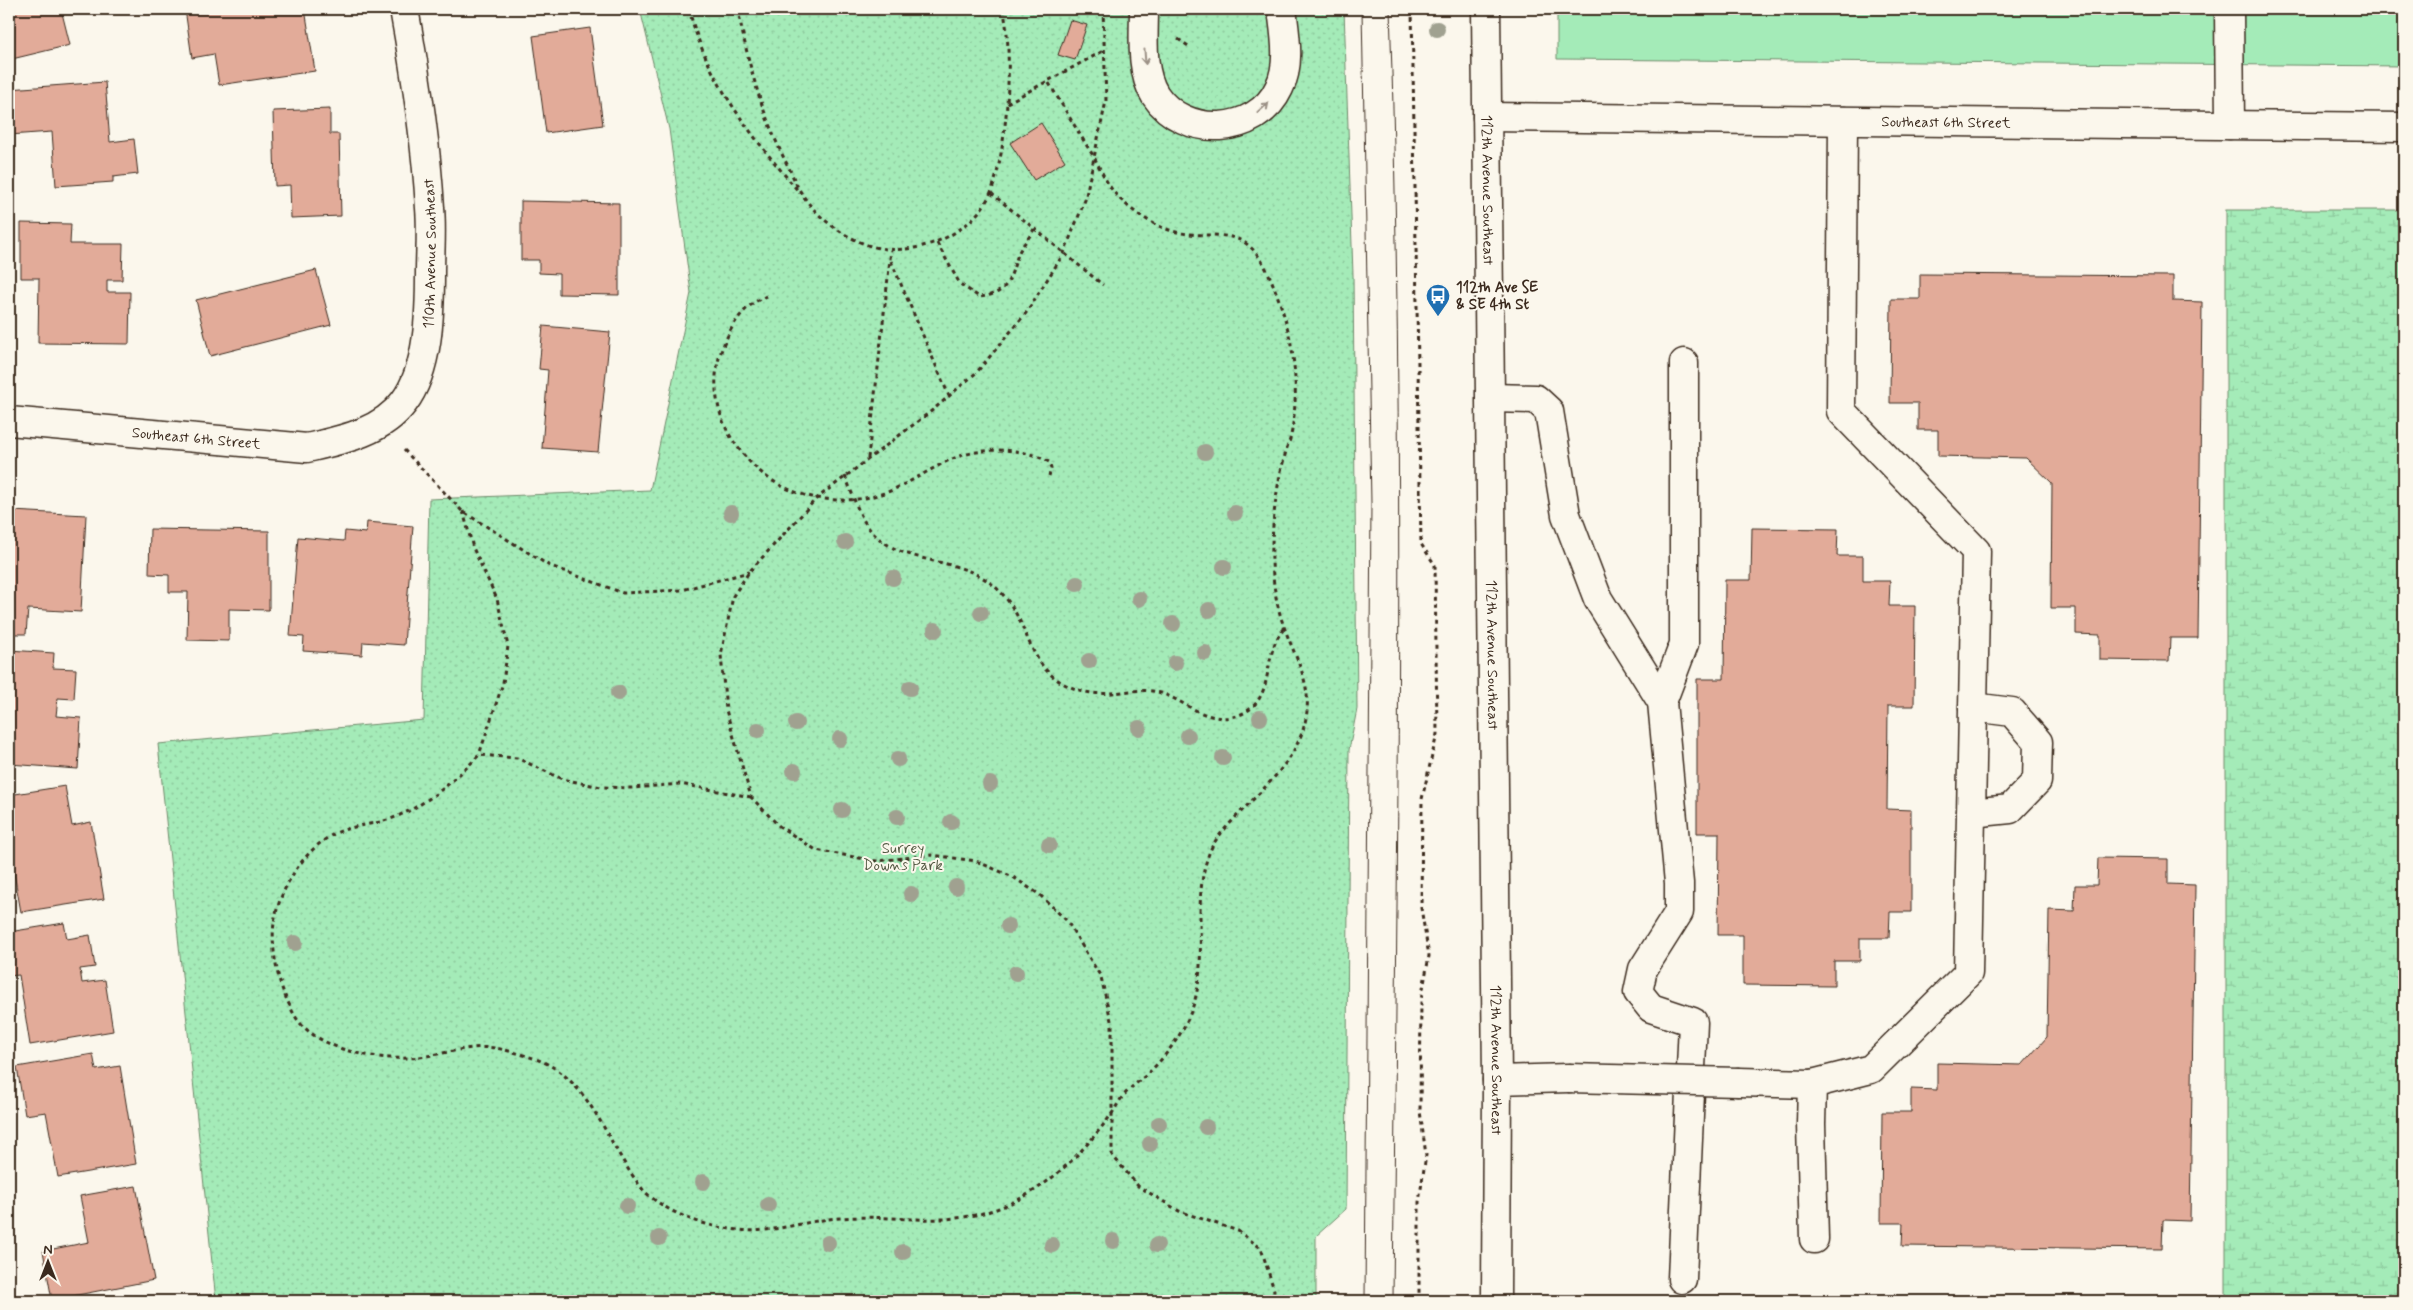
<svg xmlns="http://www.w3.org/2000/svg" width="2413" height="1310" viewBox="0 0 2413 1310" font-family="Mynerve,sans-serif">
<defs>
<pattern id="grass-dots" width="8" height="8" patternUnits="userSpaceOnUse" patternTransform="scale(1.25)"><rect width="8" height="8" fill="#a4ebb8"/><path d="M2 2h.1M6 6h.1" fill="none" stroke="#8eca9e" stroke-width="1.8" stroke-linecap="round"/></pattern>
<pattern id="wetland-marsh" width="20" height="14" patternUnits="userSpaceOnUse" patternTransform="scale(1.25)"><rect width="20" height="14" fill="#a4ebb8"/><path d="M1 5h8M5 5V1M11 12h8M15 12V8" fill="none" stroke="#8eca9e"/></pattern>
</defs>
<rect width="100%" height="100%" fill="#fbf7ec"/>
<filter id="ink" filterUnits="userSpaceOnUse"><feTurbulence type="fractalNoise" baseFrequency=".02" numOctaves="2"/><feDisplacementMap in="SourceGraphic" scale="10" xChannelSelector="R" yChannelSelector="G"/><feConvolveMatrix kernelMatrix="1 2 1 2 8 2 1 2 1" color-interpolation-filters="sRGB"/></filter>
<g filter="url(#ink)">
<polygon fill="url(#grass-dots)" stroke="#708a6b" points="640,9 1344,9 1353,275 1357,709 1349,750 1346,1209 1316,1236 1316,1298 1313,1301 216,1301 158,744 424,720 429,499 650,490 691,293 669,129"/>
<rect fill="url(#wetland-marsh)" stroke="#708a6b" x="2226" y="210" width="178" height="1091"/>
<polygon fill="#a4ebb8" stroke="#708a6b" points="1557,9 2404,9 2404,66 1557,59"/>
<g fill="#e2ab99" stroke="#3b2a1e">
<polygon points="9,9 61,9 70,45 12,59 9,47"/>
<polygon points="185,9 305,9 315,71 219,85 214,54 192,58"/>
<polygon points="1070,20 1087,25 1075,60 1058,55"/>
<polygon points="590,28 603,125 546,133 533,36"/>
<polygon points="105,82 110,142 134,139 138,174 113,177 113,182 56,186 52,132 9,135 9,89"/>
<polygon points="330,109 330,134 339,134 341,216 291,218 290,185 275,186 273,111"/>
<polygon points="1041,123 1065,161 1034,180 1010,143"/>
<polygon points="521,201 619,203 619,295 559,294 559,274 539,273 539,260 521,260"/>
<polygon points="21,223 71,224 70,244 123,244 122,280 107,280 107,292 130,292 129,344 38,343 39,278 21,278"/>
<polygon points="316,270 331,325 210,356 196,300"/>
<polygon points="1920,274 2173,276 2173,301 2202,302 2198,638 2170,638 2169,661 2100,660 2100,635 2076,634 2076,608 2051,608 2052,483 2026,458 1938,456 1938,430 1918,430 1918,403 1890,403 1891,299 1920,299"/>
<polygon points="543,326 610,332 598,452 542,448 548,370 539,369"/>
<polygon points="12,511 86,515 81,612 28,609 26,634 9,634 9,533 11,533"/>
<polygon points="367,522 413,526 404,645 363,642 362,655 303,651 304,637 290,636 298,537 344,541 345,531 366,533"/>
<polygon points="1752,528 1838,529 1837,556 1863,556 1863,581 1890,581 1889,606 1915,606 1914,706 1888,706 1887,809 1911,810 1911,912 1890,912 1889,938 1860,938 1860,961 1834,961 1834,986 1743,985 1743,935 1718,935 1719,833 1697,833 1697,679 1724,679 1725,580 1751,580"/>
<polygon points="150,529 269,531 269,610 229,609 229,641 187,640 188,592 169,592 169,575 149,574"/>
<polygon points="9,650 54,653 53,668 76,669 74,699 58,698 56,716 81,718 78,769 9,764"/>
<polygon points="65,786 72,826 91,822 104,899 21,912 14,873 9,874 9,795"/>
<polygon points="2098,858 2168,859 2168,884 2195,885 2190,1221 2163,1220 2162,1249 1902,1246 1903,1223 1881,1223 1882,1112 1911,1112 1911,1089 1937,1090 1937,1063 2022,1065 2047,1037 2049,910 2074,911 2075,885 2097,885"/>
<polygon points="64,923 67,939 90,935 95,967 80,969 82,983 105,980 113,1031 30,1045 19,975 9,976 9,932"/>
<polygon points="93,1054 96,1070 120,1066 136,1164 58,1177 46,1112 25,1115 17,1067"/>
<polygon points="136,1186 154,1280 52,1300 43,1251 89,1242 80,1196"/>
</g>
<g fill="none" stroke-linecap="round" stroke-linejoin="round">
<defs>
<g id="minor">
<path d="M1144 9C1144 36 1140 71 1155 95 1184 139 1257 136 1279 88 1291 64 1285 34 1282 9"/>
<polyline points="2229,9 2230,125"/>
<path id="s1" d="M1487 117 2404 127"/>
<polyline points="1491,398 1536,399 1549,411 1566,515 1598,599 1662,702 1679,883 1679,912 1643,969 1638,992 1651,1008 1693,1022 1682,1279"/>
<path id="s2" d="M9 421 307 448C342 440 382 432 404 402 429 369 430 312 430 273 430 252 432 230 430 208 426 141 416 75 404 9"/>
<polyline points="1662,702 1684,644 1684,363"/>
<polyline points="1971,813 2010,809 2037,781 2038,742 2012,712 1973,707"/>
<polyline points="1497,1080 1568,1078"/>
<polyline points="1739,1082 1812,1084"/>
<polyline points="1814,1239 1811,1124 1812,1084 1871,1069 1968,973 1976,551 1841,411 1843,121"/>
</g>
<g id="major">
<path id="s3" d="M1486 9 1497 1080 1496 1301"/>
</g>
</defs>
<use href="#minor" stroke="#3b2a1e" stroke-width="31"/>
<use href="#major" stroke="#3b2a1e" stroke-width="31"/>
<g stroke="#3b2a1e" stroke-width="3" stroke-dasharray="4 4" stroke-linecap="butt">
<path d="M689 9C706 80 753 138 800 193"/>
<path d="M738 9C748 65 763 119 790 170 794 179 798 189 804 197 816 215 836 231 856 240 901 264 971 240 991 192 1007 153 1014 50 1003 9"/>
<polyline points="1103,9 1106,101 1085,200 1064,253 1026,313 977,372 934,409 816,499 749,572 733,596 721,655 726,710 751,797 779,826 816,850 876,861 932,855 976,861 1013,877 1040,895 1067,921 1101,977 1112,1025 1112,1155 1138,1186 1179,1211 1238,1231 1261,1248 1274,1290 1273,1301"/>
<polyline points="1412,9 1421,544 1435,565 1437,734 1422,799 1421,908 1429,956 1421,1000 1420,1111 1426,1155 1419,1202 1419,1301"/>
<polyline points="1178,39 1190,47"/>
<polyline points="1007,103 1105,50"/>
<polyline points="991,193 1103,285"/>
<path d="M937 243 960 284 979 297C1011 294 1009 277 1019 252 1023 244 1030 237 1034 229"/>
<polyline points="891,261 949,396"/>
<path d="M767 296C743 305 731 326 722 349 710 379 716 416 734 442 752 468 771 484 801 494 830 503 861 502 890 491 911 482 930 469 950 460 978 447 1022 446 1049 462L1051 469 1049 476"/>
<polyline points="404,450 462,511 548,565 623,593 682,590 749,572"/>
<polyline points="868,458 891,250"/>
<path d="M845 476C854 496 858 517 873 533 906 567 957 555 993 585 1036 621 1020 673 1082 691 1108 699 1136 685 1161 693 1187 702 1209 726 1239 715 1278 700 1260 654 1284 629"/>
<polyline points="463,511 473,548 497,599 508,646 503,683 479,755"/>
<path d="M751 797 680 784 632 788 601 787 562 779 517 758 479 755C456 779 430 802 398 816 379 825 355 824 336 833 307 847 284 882 276 913 269 937 276 978 287 1000 291 1008 294 1016 300 1023 325 1052 383 1062 419 1057 445 1054 469 1045 495 1048 507 1050 521 1054 533 1058 584 1074 603 1131 630 1172 633 1176 642 1189 645 1192 670 1215 706 1227 739 1230 774 1234 806 1220 840 1218 879 1215 918 1222 956 1218 1024 1211 1071 1168 1111 1115 1116 1108 1119 1100 1125 1094 1130 1088 1138 1082 1144 1077 1166 1057 1185 1032 1194 1003 1209 954 1190 900 1210 851 1215 839 1224 830 1233 820 1261 790 1298 761 1306 718 1312 685 1297 661 1286 632 1275 604 1271 573 1272 544 1273 514 1277 484 1285 455 1289 439 1289 446 1292 430 1300 383 1293 336 1276 292 1269 273 1259 249 1240 240 1224 233 1205 236 1189 234 1164 232 1140 218 1121 200 1109 189 1102 172 1094 157 1078 132 1063 106 1047 80"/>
</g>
<use href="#minor" stroke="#fbf7ec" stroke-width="28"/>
<use href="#major" stroke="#fbf7ec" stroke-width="28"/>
<g stroke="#3b2a1e" stroke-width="1">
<polyline points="1362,9 1371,503 1365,1301"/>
<path d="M1390 9C1405 439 1397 870 1393 1301"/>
</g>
<defs>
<polyline id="minor-bridge" points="1568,1078 1739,1082"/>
</defs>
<use href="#minor-bridge" stroke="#3b2a1e" stroke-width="31" stroke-linecap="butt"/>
<use href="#minor-bridge" stroke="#fbf7ec" stroke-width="28"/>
</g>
<g fill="#a0a190">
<circle cx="1437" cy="29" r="8"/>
<circle cx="1205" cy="452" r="8"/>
<circle cx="731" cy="513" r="8"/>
<circle cx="1235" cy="513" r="8"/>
<circle cx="845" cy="542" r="8"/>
<circle cx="1224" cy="567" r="8"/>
<circle cx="893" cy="578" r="8"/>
<circle cx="1077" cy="584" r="8"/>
<circle cx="1139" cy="599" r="8"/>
<circle cx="1209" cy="610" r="8"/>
<circle cx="981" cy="613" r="8"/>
<circle cx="1173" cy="624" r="8"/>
<circle cx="935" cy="630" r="8"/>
<circle cx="1205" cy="653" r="8"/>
<circle cx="1089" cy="661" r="8"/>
<circle cx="1175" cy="663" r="8"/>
<circle cx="910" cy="688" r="8"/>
<circle cx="618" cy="693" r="8"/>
<circle cx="1260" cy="718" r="8"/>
<circle cx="796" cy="723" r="8"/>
<circle cx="1139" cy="728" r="8"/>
<circle cx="758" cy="730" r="8"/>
<circle cx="1188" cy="736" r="8"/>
<circle cx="840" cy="739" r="8"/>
<circle cx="1223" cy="758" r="8"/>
<circle cx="898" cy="759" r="8"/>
<circle cx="794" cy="771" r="8"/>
<circle cx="990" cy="784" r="8"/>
<circle cx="842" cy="810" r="8"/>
<circle cx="897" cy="817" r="8"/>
<circle cx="951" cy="822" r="8"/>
<circle cx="1049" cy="845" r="8"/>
<circle cx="956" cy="887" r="8"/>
<circle cx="911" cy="894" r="8"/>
<circle cx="1008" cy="926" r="8"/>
<circle cx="295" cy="943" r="8"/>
<circle cx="1016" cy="973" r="8"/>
<circle cx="1159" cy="1124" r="8"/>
<circle cx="1206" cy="1127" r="8"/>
<circle cx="1150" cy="1144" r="8"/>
<circle cx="703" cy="1182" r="8"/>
<circle cx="768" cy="1205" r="8"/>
<circle cx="627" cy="1206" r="8"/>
<circle cx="659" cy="1238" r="8"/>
<circle cx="1113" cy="1241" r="8"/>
<circle cx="828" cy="1243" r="8"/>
<circle cx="1052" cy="1245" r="8"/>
<circle cx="1157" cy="1245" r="8"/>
<circle cx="903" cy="1252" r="8"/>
</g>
<defs><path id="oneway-shaft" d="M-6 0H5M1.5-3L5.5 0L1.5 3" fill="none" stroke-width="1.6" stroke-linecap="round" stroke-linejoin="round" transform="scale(1.25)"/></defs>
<g stroke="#9b9085">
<use href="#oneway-shaft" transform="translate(1145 57) rotate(86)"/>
<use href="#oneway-shaft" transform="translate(1263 108) rotate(-42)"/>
</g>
</g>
<defs>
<symbol id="bus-pin" viewBox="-11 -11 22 30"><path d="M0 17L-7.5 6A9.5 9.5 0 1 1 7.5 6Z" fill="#1f6fb2" stroke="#fbf7ec"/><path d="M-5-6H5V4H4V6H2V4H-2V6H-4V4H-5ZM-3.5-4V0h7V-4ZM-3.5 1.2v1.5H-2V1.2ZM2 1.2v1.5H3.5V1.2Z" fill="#fff"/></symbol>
</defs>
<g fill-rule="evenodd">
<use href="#bus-pin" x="1424" y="282" width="28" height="38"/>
</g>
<g text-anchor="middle" stroke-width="4" stroke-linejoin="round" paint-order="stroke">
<g font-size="15" fill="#3b2a1e" stroke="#fbf7ec">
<text dy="5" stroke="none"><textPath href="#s1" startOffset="459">Southeast 6th Street</textPath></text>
<text dy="5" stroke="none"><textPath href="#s3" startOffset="181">112th Avenue Southeast</textPath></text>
<text dy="5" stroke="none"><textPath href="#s2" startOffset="562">110th Avenue Southeast</textPath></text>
<text dy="5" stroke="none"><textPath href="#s2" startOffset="188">Southeast 6th Street</textPath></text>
<text dy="5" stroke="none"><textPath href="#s3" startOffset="646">112th Avenue Southeast</textPath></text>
<text dy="5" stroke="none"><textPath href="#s3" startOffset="1051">112th Avenue Southeast</textPath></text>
</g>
<g font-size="15" font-weight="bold" fill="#3b2a1e" stroke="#fbf7ec" text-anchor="start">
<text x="1456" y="292">112th Ave SE<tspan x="1456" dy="17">&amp; SE 4th St</tspan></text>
</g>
<g font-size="15" fill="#555a44" stroke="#fbf7ec">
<text x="903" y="853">Surrey<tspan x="903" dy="17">Downs Park</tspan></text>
</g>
</g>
<rect width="2413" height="1310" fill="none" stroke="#fbf7ec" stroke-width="30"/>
<rect x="15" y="15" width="2383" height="1280" fill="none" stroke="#3b2a1e" stroke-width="2" filter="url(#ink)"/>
<g transform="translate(48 1262)" stroke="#fbf7ec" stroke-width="4" paint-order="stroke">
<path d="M0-4L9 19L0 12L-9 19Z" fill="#3b2a1e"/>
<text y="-8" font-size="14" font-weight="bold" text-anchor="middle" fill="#3b2a1e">N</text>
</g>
</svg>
